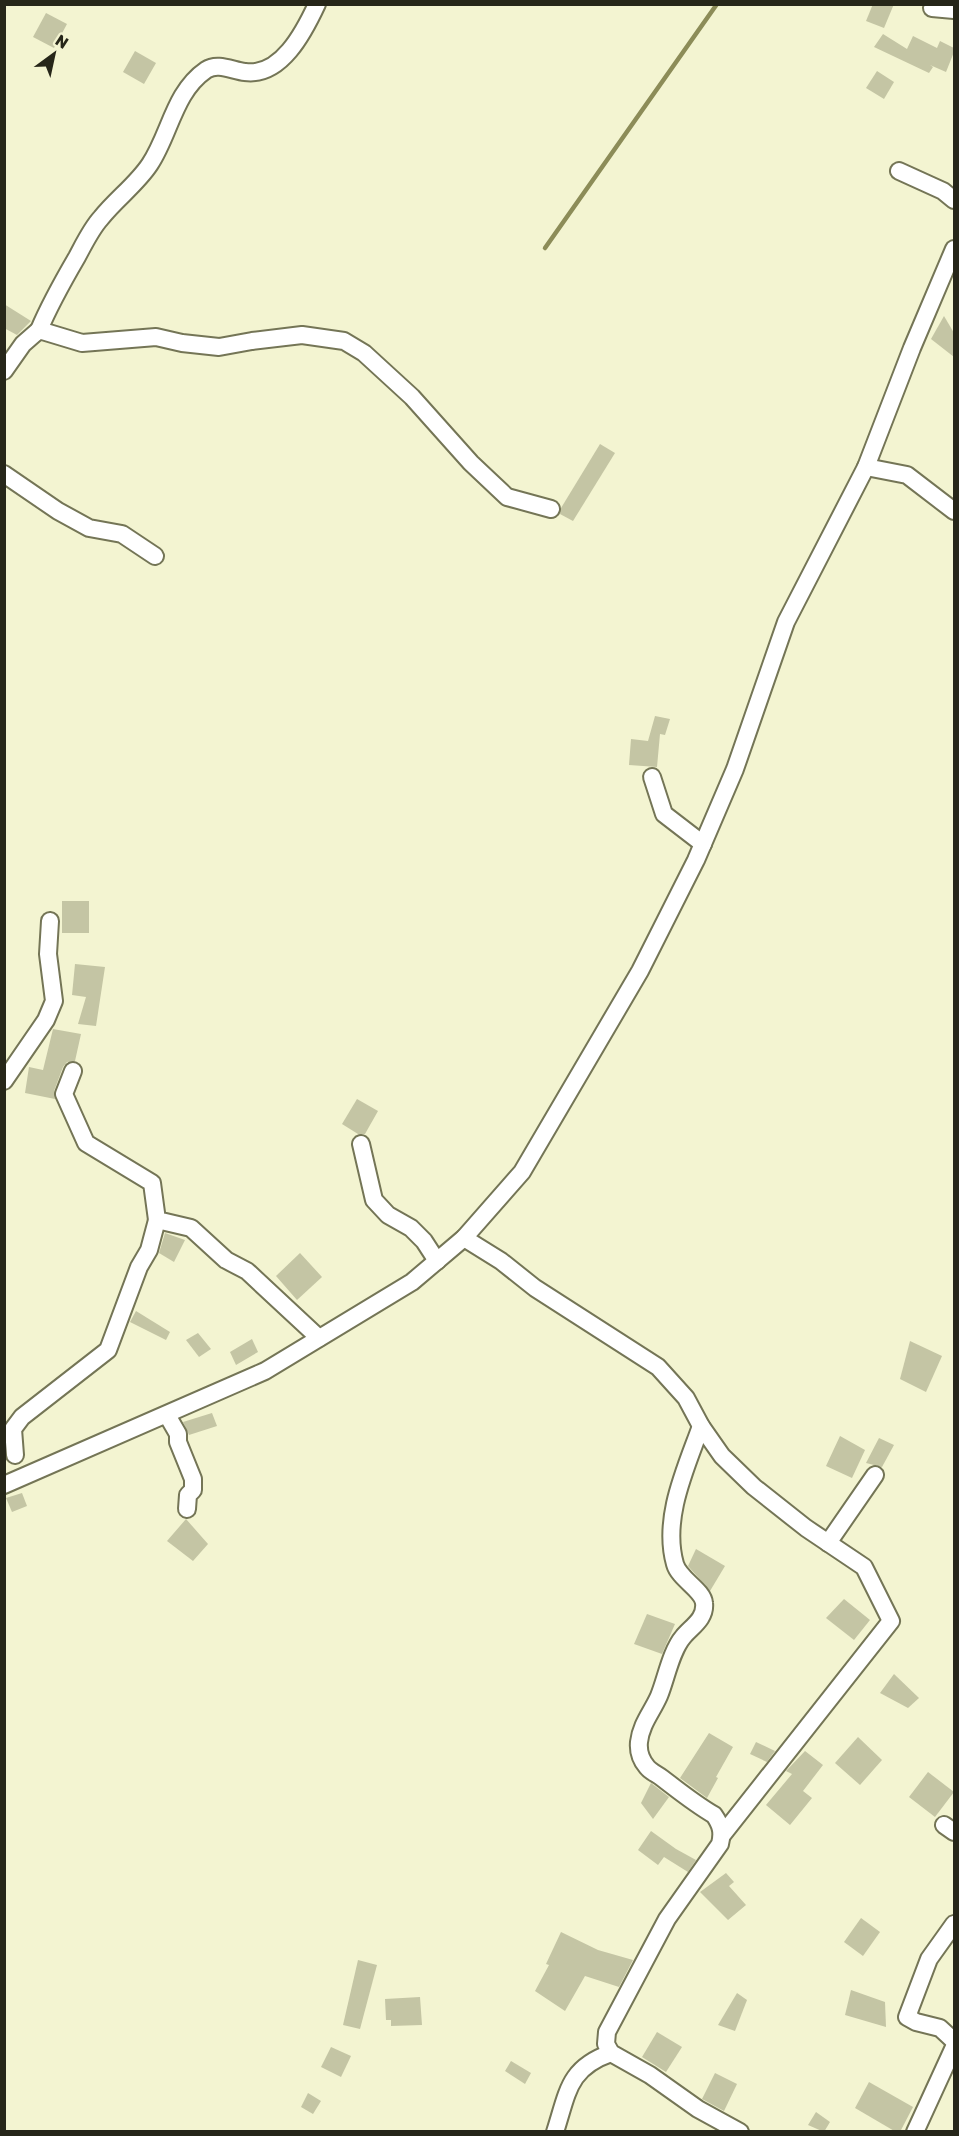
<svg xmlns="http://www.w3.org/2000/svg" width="959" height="2136" viewBox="0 0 959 2136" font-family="Rubik,sans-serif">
<rect width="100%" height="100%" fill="#f3f4d1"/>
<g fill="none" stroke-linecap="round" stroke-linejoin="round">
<polyline stroke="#8c8c58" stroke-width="4.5" points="545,248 717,4"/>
</g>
<g fill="#c4c5a4">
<polygon points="873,4 894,4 884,28 866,21"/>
<polygon points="46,13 67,24 54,48 33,37"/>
<polygon points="883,34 907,49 913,36 937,48 940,41 954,48 954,52 946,72 930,65 933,67 929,73 874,47"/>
<polygon points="135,51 156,63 144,84 123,72"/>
<polygon points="877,71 894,82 884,99 866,88"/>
<polygon points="4,304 31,321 17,335 4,328"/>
<polygon points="944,316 954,333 954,357 931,339"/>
<polygon points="600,444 615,453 573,521 560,514 561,508"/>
<polygon points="655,716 670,719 665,735 660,734 657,767 629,765 631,739 648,741"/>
<rect x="62" y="901" width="27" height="32"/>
<polygon points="75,964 105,967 96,1026 78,1024 86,997 72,995"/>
<polygon points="53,1029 81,1034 75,1061 67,1062 63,1067 54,1091 55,1099 25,1093 29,1067 43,1070"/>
<polygon points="357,1099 378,1111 365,1134 358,1134 342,1124"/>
<polygon points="165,1233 185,1240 174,1262 159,1253"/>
<polygon points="300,1253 322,1277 297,1300 276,1276"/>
<polygon points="136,1311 170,1332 166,1340 130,1322"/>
<polygon points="198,1333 211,1349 199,1357 186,1340"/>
<polygon points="252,1339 258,1352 236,1365 230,1352"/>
<polygon points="910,1341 942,1356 926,1392 900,1379"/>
<polygon points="212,1413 217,1426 189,1435 183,1422"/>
<polygon points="840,1436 865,1450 852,1478 826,1466"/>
<polygon points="879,1438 894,1445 882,1467 866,1463"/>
<polygon points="22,1493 27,1506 12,1512 6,1498"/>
<polygon points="186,1519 208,1544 193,1561 167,1541"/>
<polygon points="696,1549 725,1566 710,1591 688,1566"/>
<polygon points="844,1599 870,1620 854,1640 826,1618"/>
<polygon points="647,1614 675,1624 662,1654 634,1644"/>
<polygon points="894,1674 919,1698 908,1708 880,1693"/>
<polygon points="709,1733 733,1747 716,1777 718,1778 707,1798 680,1778"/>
<polygon points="858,1737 882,1760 860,1785 835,1763"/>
<polygon points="756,1742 775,1751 767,1762 750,1754"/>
<polygon points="805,1751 823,1765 803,1791 812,1798 790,1825 766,1805 792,1774 786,1771"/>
<polygon points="928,1772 954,1792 935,1817 909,1797"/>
<polygon points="651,1783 669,1797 653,1819 641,1803"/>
<polygon points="651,1831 676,1849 696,1860 688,1872 664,1857 658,1865 638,1850"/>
<polygon points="726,1873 734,1882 729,1886 746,1905 728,1920 700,1892"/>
<polygon points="861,1918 880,1932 863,1956 844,1942"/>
<polygon points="561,1932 598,1950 633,1960 619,1987 585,1976 565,2011 535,1991 549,1965 546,1964"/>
<polygon points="358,1960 377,1965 360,2029 343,2025"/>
<polygon points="851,1990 885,2002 886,2027 845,2015"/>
<polygon points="737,1993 747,2000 735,2031 718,2025"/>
<polygon points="420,1997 422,2025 391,2026 391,2020 386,2020 385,1999"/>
<polygon points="657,2032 682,2047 666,2072 642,2057"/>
<polygon points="331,2047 351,2056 341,2077 321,2067"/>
<polygon points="511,2061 531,2073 525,2084 505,2071"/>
<polygon points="715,2073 737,2084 724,2111 702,2099"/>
<polygon points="869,2082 913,2107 900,2132 896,2132 855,2108"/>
<polygon points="308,2093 321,2101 313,2114 301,2107"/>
<polygon points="816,2112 830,2122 824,2132 808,2125"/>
</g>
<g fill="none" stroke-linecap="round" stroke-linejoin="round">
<defs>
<g id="minor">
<polyline points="932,8 954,10"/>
<polyline points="899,171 943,191 954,200"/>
<path d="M39 330C50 304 63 281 77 257 84 244 91 229 101 218 116 199 137 184 150 164 170 134 174 92 206 70 218 62 233 71 245 72 281 77 304 32 317 4"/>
<polyline points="4,371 23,344 39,330 82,343 156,337 182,343 219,347 252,341 302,335 344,341 364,353 412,397 471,463 507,497 551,509"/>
<polyline points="866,467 907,475 954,511"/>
<polyline points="4,474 58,511 89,528 122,534 155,556"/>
<polyline points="652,777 664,814 703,844"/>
<polyline points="73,1071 64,1094 86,1143 152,1183 157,1220 191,1228 226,1260 247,1271 319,1338"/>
<polyline points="4,1081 46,1020 54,1001 48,954 50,921"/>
<polyline points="361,1144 374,1200 388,1215 411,1228 424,1241 437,1261"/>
<polyline points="464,1238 501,1261 535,1288 658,1367 686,1398 701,1426 722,1456 754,1487 806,1528 864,1567 891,1621 723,1834"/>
<polyline points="167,1415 178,1434 178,1442 193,1479 193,1490 188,1495 187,1509"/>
<path d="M701 1426C686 1468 662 1518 675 1564 679 1579 703 1590 704 1603 706 1619 691 1627 683 1637 671 1651 666 1679 659 1696 652 1712 641 1724 639 1742 638 1752 641 1760 647 1767 651 1772 657 1774 662 1778 679 1791 695 1804 714 1815 721 1825 723 1832 720 1844L667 1919 607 2032 606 2044 611 2053 650 2075 698 2109 740 2132"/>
<polyline points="15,1455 13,1429 22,1417 108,1350 139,1267 149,1250 157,1220"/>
<polyline points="4,1485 265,1371 412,1282 464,1238 522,1172 640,971 696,860 735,769 786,622 866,467 912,348 954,249"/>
<polyline points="828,1543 875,1475"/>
<polyline points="944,1825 954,1832"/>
<polyline points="954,1924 929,1959 907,2017 916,2022 940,2028 954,2041"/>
<path d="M555 2132C568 2092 568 2068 611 2053"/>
<polyline points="915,2132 954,2047"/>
</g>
</defs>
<use href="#minor" stroke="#747556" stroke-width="20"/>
<use href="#minor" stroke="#fff" stroke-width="16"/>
</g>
<rect width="959" height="2136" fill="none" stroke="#262619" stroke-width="12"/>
<g transform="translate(54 54) rotate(33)" stroke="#f3f4d1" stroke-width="4.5" paint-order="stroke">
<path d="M0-4.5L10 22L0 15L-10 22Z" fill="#262619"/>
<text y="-9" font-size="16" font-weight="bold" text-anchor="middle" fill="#262619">N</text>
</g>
</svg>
